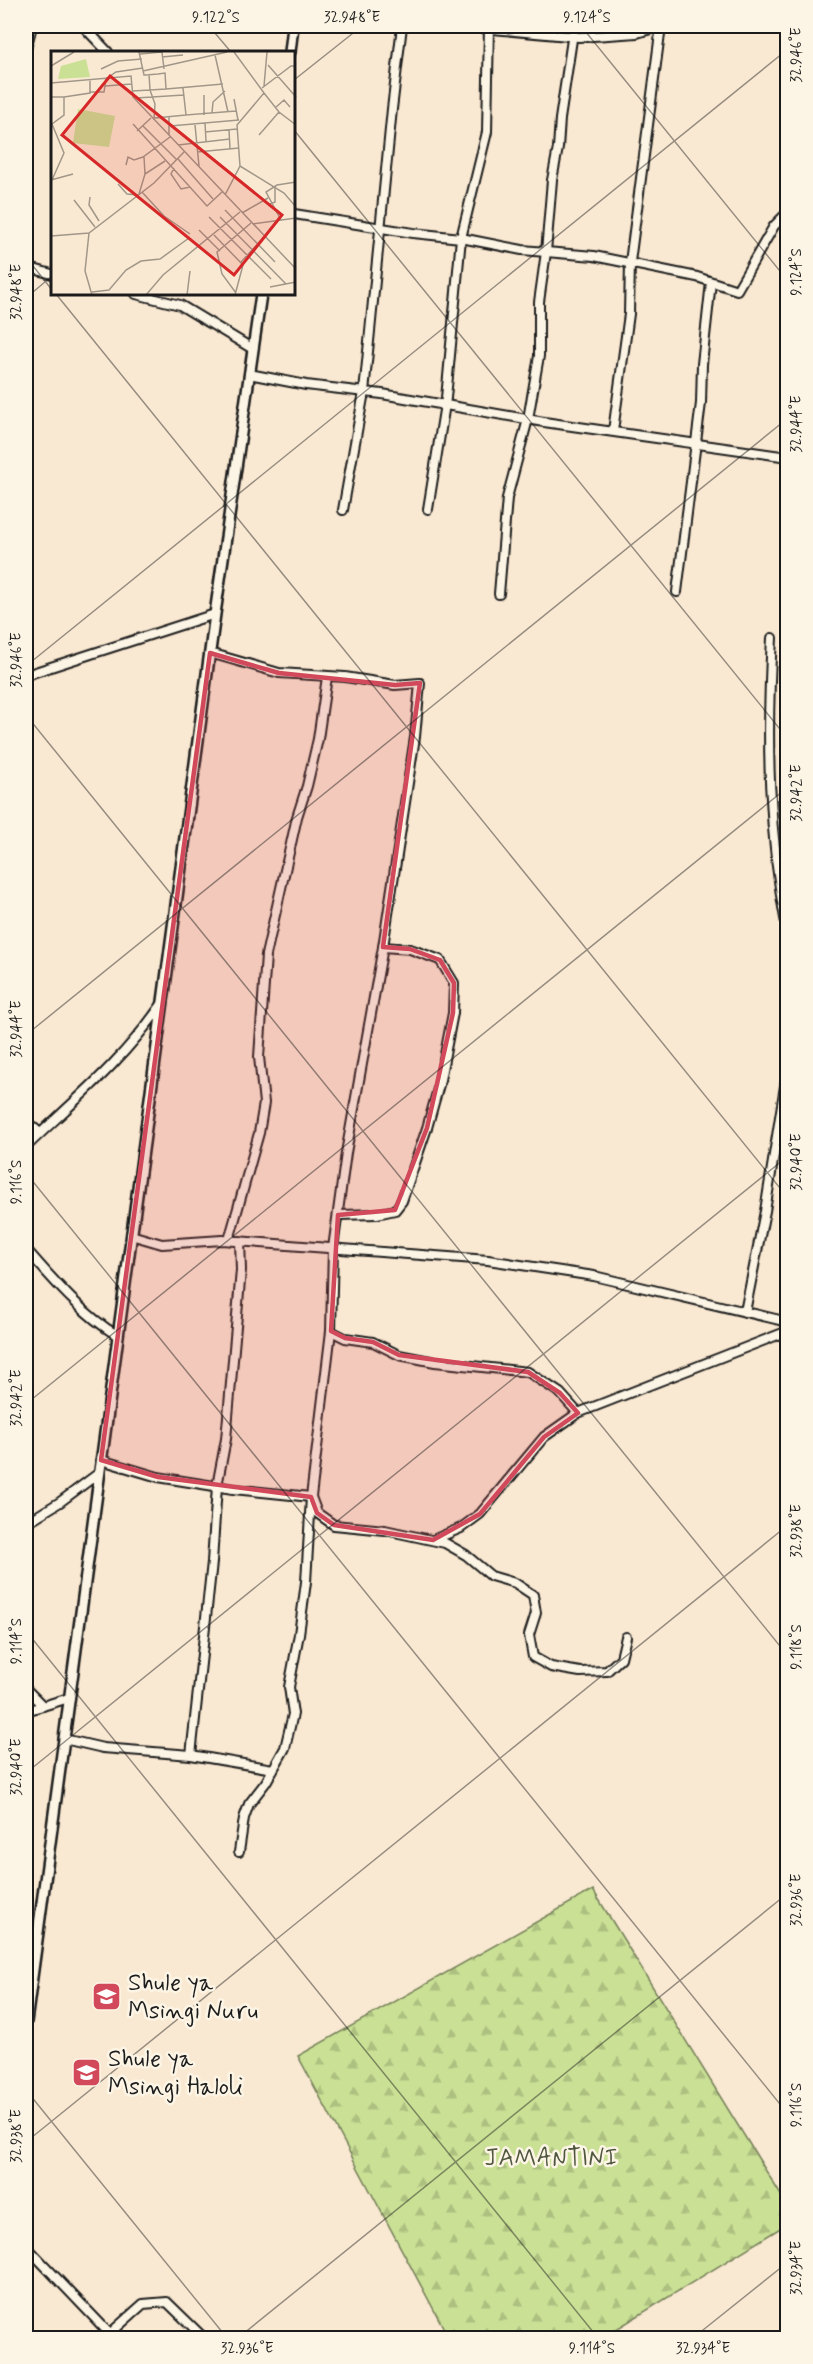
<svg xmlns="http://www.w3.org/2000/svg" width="813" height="2364" viewBox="0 0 813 2364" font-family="Mynerve,sans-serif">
<defs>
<pattern id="forest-firs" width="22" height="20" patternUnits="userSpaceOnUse" patternTransform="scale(1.5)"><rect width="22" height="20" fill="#cae095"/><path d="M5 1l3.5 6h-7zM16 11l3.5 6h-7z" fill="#adc080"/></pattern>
</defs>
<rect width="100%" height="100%" fill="#fae9d2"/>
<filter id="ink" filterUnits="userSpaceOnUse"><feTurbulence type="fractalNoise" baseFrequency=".0167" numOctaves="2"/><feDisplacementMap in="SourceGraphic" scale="12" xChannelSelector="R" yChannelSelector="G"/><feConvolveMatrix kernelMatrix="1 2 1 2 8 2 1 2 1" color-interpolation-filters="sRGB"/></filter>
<g filter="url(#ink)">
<polygon fill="url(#forest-firs)" stroke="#737e58" stroke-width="1.5" points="593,1890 787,2205 787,2224 602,2338 449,2338 298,2056"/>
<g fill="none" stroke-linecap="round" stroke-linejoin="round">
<defs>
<g id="minor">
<polyline points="83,26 108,52"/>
<polyline points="459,26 579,37 637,33 661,26"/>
<polyline points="26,49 32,26"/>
<polyline points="294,214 413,233 461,238 522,250 594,256 697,277 737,290 774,226 788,212"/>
<polyline points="26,267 52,274"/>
<polyline points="136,294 180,305 253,349"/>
<polyline points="249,374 306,385 382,394 544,422 788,457"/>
<polyline points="613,431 629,314 630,262 661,26"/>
<polyline points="428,509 446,398 461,238 487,132 489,26"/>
<polyline points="343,510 364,392 392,109 402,26"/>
<polyline points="677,592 701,403 702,364 711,282"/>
<polyline points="499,594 507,498 528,419 539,356 539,302 546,252 552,180 558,148 560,119 574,26"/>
<path d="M772 638C766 741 768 834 788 935"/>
<polyline points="210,653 279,673 345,677 395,685 420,683 415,737 383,947 346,1153 333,1248 331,1331 311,1497 306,1582 299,1634 289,1687 293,1714 285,1748 266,1782 249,1804 244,1818 239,1852"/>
<polyline points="26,675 215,614"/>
<polyline points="26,1121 40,1133"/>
<path d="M26 1147C76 1099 122 1062 162 1004"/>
<polyline points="338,1215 377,1214 395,1210 402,1201 427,1128 439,1085 453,1013 454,983 440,960 410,949 383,947"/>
<polyline points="131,1235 162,1244 222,1240 488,1260 594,1276 788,1322"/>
<polyline points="229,1240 259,1133 264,1103 259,1057 266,955 297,817 307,786 318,739 327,677"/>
<path d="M26 1249C54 1281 81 1313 118 1336"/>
<polyline points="745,1312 765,1211 788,1067"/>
<polyline points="331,1331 345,1338 373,1342 399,1355 435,1362 528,1372 560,1393 578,1413"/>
<polyline points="101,1460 158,1477 233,1489 311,1497 317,1513 334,1525 385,1530 445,1543 466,1555 491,1576 515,1583 533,1595 536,1613 529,1635 533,1657 551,1667 580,1672 607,1671 621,1658 626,1637"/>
<polyline points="26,1523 60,1502 99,1473"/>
<polyline points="433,1540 461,1528 480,1514 544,1437 578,1413 788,1331"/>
<polyline points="26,1689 43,1706"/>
<polyline points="26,1711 69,1698"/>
<polyline points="64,1739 103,1748 191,1755 273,1769"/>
<polyline points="191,1755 212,1562 217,1486 226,1439 241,1270 240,1241"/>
<polyline points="26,2246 110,2334"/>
<polyline points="105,2338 143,2304 167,2302 204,2338"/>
</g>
<g id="tertiary">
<polyline points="290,52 293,26"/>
<polyline points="26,2022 215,614 261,294"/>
</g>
</defs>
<use href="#minor" stroke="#1c1c1c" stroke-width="12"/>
<use href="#tertiary" stroke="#1c1c1c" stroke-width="14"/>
<use href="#minor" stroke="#fcf5e5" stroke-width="8"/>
<use href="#tertiary" stroke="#fcf5e5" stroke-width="9"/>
</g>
</g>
<path fill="#d1495b" fill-opacity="0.2" stroke="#d1495b" stroke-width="4.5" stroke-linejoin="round" d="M210 653 279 673 395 685 420 683 383 947 410 949 440 960 454 983 453 1013 427 1128 395 1210 338 1215 331 1331 345 1338 373 1342 399 1355 528 1372 560 1393 578 1413 544 1437 480 1514 433 1540 334 1525 317 1513 311 1497 158 1477 101 1460Z"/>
<path fill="none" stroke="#1c1c1c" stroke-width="1.5" stroke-opacity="0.45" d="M209 26 231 52M581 26 788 281M294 80 362 26M294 130 788 739M26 257 52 290M56 294 788 1198M26 298 52 276M26 666 788 49M26 715 788 1656M26 1035 788 418M26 1173 788 2114M26 1404 788 787M26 1631 598 2338M26 1773 788 1156M26 2090 227 2338M26 2142 788 1525M238 2338 788 1893M693 2338 788 2262"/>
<defs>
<symbol id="school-square" viewBox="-11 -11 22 22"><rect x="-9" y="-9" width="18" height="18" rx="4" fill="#d1495b" stroke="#fcf5e5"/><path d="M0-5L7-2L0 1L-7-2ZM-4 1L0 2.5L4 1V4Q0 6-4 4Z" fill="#fff"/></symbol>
</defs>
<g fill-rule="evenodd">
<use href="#school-square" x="90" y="1980" width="33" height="33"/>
<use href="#school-square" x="70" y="2056" width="33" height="33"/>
</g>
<g text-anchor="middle" stroke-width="5" stroke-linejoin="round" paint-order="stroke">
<g font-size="24" fill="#1c1c1c" stroke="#fcf5e5" text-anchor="start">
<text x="128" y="1990">Shule ya<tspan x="128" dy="28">Msingi Nuru</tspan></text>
<text x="108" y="2066">Shule ya<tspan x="108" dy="28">Msingi Haloli</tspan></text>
</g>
<g font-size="24" fill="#505740" stroke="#fcf5e5">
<text x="551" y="2165">JAMANTINI</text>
</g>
</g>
<g transform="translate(51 51)">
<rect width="244" height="244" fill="#fae9d2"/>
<path d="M27 58 64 65 58 96 22 92Z" fill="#cae095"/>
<path d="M35 8 39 26 7 28 10 15Z" fill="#cae095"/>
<path fill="none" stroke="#a19789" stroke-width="1.5" d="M88 1 93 24H95L107 23 114 22 115 38 99 39 98 23M89 3 111 1 113 18M164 4 177 61M111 6 132 4M217 14 245 46M0 15 23 1M50 18 67 10 91 8M92 20 176 1M0 32 80 25 82 46 245 218M54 35 81 33M213 35 216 1M132 37 135 64 185 60M211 37 240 15H245M115 38 172 33M81 40 99 39 104 53 103 69M39 41H53L55 28 65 21 92 17M213 42 228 61 245 74M153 44V64M0 46H13V64L1 73 13 102 1 129M13 46 39 42V29M85 47 133 44M183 48 187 69M224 57 233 49 239 56M161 62 162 51 174 40M104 67 135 64M154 72 155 90M82 73 156 155 171 141M144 74 148 115M92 75 126 109M119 75 188 69M178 79 179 98M86 80 100 67M154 81 186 78M208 84 228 61M118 85V66M127 94 179 88M146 101 188 97M127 108 162 148M75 114 77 106 83 109 92 106 119 86M189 115 233 142 245 156M123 117 120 123 130 138 139 136M94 123 114 110M0 129 22 123M67 133 76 143 87 144M91 141 113 165 139 183M88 143 94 123 93 106M174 144 189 115 186 74 213 42 183 1M39 146 38 154 48 170M23 149 44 176M219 153 224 151V137M174 159 224 211M191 162 217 147M158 166 220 228M169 166 235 233M230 169 215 141 226 134 245 131M202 173 245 167M148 179 169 200M38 182 34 220 41 244M163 184 192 214 184 244M0 185 38 182 103 132 133 101M190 211 213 186M219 236 245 231M41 241 58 239 75 219 90 210 109 208 138 187M185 242 171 223 166 201 200 172M95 244 112 224 189 161M136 244 139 220"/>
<path fill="#d62828" fill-opacity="0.15" stroke="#d62828" stroke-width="3" d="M59 25 231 164 183 224 11 84Z"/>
<rect width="244" height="244" fill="none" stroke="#1c1c1c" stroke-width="3"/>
</g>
<rect width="813" height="2364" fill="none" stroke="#fcf5e5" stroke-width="66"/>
<rect x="33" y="33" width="747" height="2298" fill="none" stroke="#1c1c1c" stroke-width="2"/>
<g font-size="15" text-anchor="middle" fill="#1c1c1c">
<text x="216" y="22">9.122°S</text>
<text x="352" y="22">32.948°E</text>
<text x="587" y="22">9.124°S</text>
<text transform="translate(796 55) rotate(-90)" y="5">32.946°E</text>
<text transform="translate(796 272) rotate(-90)" y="5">9.124°S</text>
<text transform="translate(16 292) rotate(-90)" y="5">32.948°E</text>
<text transform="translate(796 424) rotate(-90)" y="5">32.944°E</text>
<text transform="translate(16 660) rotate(-90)" y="5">32.946°E</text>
<text transform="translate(796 793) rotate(-90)" y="5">32.942°E</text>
<text transform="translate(16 1029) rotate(-90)" y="5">32.944°E</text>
<text transform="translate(796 1162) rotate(-90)" y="5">32.940°E</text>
<text transform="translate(16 1182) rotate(-90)" y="5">9.116°S</text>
<text transform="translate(16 1398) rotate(-90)" y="5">32.942°E</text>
<text transform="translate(796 1531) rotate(-90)" y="5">32.938°E</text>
<text transform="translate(16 1641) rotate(-90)" y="5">9.114°S</text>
<text transform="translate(796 1647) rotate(-90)" y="5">9.118°S</text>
<text transform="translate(16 1767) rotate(-90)" y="5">32.940°E</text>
<text transform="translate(796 1900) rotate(-90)" y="5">32.936°E</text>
<text transform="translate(796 2105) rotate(-90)" y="5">9.116°S</text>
<text transform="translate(16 2136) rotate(-90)" y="5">32.938°E</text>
<text transform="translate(796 2268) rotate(-90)" y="5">32.934°E</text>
<text x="247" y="2353">32.936°E</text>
<text x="592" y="2353">9.114°S</text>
<text x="703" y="2353">32.934°E</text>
</g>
</svg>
